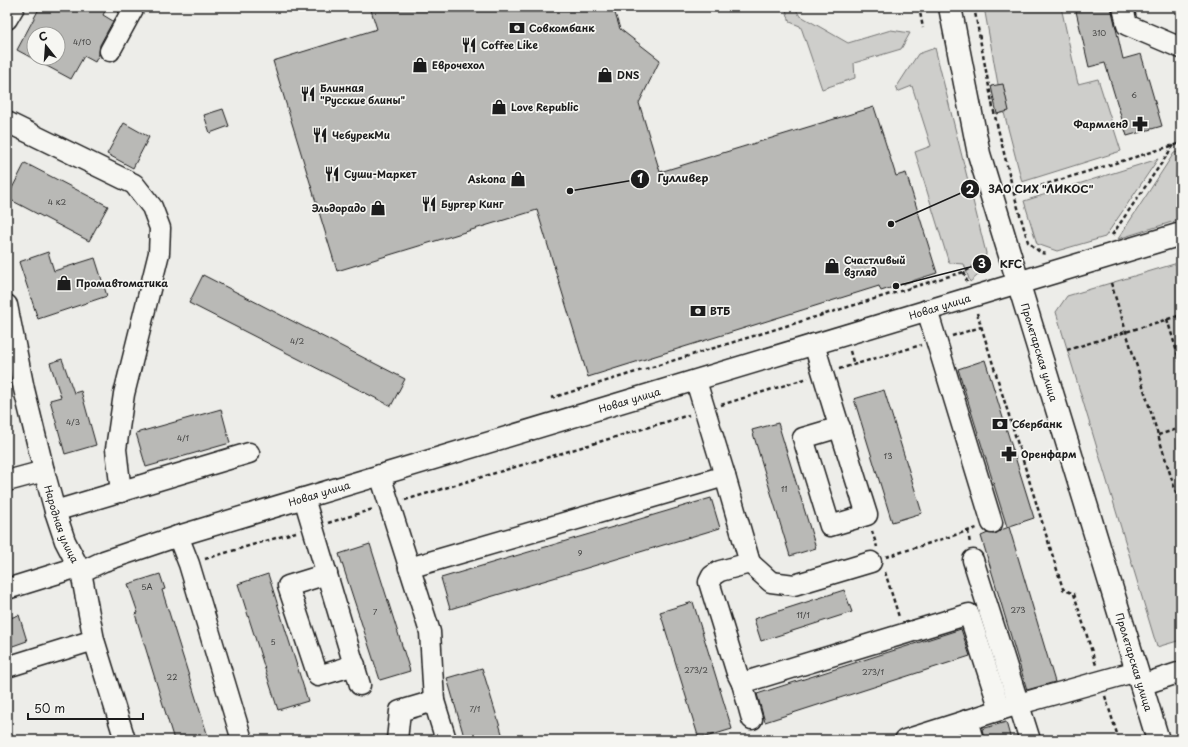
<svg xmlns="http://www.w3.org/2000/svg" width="1188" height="747" viewBox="0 0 1188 747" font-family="'Playpen Sans',sans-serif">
<rect width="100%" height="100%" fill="#edede9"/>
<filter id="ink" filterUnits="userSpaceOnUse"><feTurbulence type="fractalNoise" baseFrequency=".025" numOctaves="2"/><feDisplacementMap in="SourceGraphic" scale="8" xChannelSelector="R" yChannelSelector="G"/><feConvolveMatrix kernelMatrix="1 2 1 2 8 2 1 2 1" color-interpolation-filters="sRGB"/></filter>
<g filter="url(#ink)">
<g fill="#cececb" stroke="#757574">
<polygon points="785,7 795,7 799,15 848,43 891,30 910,33 901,49 854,63 855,78 822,89 802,30 800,26 790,22"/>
<polygon points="984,7 1061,7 1078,84 1098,79 1121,151 1022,182 1001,101"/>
<polygon points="935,48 986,253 984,270 970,282 964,264 949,263 915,152 931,146 912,86 897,92 896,88 918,54"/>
<polygon points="1181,151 1181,219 1118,239 1174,153"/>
<polygon points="1158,159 1105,237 1057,251 1037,244 1024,201"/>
<polygon points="1181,262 1181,640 1157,647 1056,312 1067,296"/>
</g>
<g fill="#b9b9b6" stroke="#1c1c1c" fill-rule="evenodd">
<path d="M40 7H107L103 15 113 21 100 45 99 54 95 62 84 56 71 79 17 50ZM34 34H58V58H34Z"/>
<polygon points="370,7 613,7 620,29 660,60 639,103 660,172 874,107 896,176 906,173 937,273 881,291 879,286 588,377 537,210 337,271 273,61 377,29"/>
<polygon points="1075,7 1111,7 1123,59 1141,54 1162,126 1127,136 1105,63 1089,67"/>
<polygon points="1003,84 1009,111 997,114 991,86"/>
<polygon points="223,109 229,126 210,133 204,115"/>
<polygon points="124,123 149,137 133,168 107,154"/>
<polygon points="25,163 108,206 89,241 7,198"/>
<polygon points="48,252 54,271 95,258 107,296 38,319 19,262"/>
<polygon points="203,275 405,379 391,406 189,303"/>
<polygon points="62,359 74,393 81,391 96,445 65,454 50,400 61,397 50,363"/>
<polygon points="985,360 1034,518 1007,527 958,369"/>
<polygon points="884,390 922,513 892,522 854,399"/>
<polygon points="221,409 230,443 146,467 136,433"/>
<polygon points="778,423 816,548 790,556 752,430"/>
<polygon points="711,498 720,528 450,609 441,578"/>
<polygon points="1009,527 1055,682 1027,690 981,536 988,533 995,534 1001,530"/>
<polygon points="370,544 410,671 380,680 339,554"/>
<polygon points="160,574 165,589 162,590 209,740 174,740 135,614 138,613 128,584"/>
<polygon points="268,574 308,701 278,710 238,584"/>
<polygon points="844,590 852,612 761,641 754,619"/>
<polygon points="693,602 732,729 699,739 660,612"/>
<polygon points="19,615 27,641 7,648 7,619"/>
<polygon points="961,629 970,656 765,722 757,694"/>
<polygon points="482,668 504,740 465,740 447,678"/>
<polygon points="1006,722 1011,740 984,740 982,729"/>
</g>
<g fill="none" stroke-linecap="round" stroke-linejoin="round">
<defs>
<g id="minor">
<polyline points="1123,7 1127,25 1181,48"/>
<polyline points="7,19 14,7"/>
<polyline points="110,51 134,7"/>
<polyline points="7,122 134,184 152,207 160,228 159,253 124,394 116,449 121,492"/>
<path id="s1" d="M7 305 24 389 44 471 55 511 65 541 81 572 94 640 125 740"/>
<polyline points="927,310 992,523"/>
<path d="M814 344C831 401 849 458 867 515L830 526 803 438 840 427"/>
<polyline points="696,381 725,476 750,563 720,571 712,576 709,582 737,673 742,683 969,614 1000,710"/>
<polyline points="380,475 430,632 434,701 446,740"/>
<polyline points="7,481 44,471"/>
<polyline points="304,498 360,685"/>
<polyline points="55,511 249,453"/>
<polyline points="178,536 189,564 242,740"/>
<polyline points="973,560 1030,740"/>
<polyline points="750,563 771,582 794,585 871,562"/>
<polyline points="409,568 725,476"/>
<path id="s2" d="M81 572 104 561 178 536 1018 283"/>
<polyline points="327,574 288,586 318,676 355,665"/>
<polyline points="7,589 78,567"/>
<polyline points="7,667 94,640"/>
<polyline points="742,683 752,719"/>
<polyline points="1141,685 1181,672"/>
<polyline points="967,720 973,740"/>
<polyline points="397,740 400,711 434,701"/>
<polyline points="905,740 1019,704 1137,671"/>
</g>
<g id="major">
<path id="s3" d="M950 7 979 154 1158 740"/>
<polyline points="1018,283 1181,234"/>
</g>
</defs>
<use href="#minor" stroke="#1c1c1c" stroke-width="23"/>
<use href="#major" stroke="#1c1c1c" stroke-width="25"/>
<g stroke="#1c1c1c" stroke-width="2.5" stroke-dasharray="4 3" stroke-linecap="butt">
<polyline points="919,7 923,28"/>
<polyline points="974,7 993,108 1014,194 1028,242 1041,253 1047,254"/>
<polyline points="1014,194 1181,143"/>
<polyline points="1112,235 1174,145"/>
<polyline points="964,272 967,282"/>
<polyline points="1111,283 1181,509"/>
<polyline points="977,313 1063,589 1074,594 1096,665"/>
<polyline points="1167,319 1181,365"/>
<polyline points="952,336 981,327"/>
<polyline points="1067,350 1181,315"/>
<polyline points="850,351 854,365"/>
<polyline points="839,369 921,345"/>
<polyline points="551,398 946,277 964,272 984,261"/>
<polyline points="721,405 808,378"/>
<polyline points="1158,435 1181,428"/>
<polyline points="405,500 689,415"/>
<polyline points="328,523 373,509"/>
<polyline points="872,531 877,547"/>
<polyline points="968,531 970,544"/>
<polyline points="886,557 977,528"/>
<polyline points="205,559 296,532"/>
<polyline points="885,572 899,617"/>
<polyline points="1105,696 1119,740"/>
</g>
<use href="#minor" stroke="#f6f6f2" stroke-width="20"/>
<use href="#major" stroke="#f6f6f2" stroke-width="22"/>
</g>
</g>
<defs>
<symbol id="bank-bare" viewBox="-9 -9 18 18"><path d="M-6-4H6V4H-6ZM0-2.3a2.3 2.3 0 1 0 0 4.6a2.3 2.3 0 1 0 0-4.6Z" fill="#1c1c1c" stroke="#f6f6f2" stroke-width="2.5" paint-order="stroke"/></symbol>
<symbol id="restaurant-bare" viewBox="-9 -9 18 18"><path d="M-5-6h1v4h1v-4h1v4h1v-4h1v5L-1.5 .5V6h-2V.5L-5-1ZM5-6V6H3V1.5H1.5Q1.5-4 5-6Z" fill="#1c1c1c" stroke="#f6f6f2" stroke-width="2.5" paint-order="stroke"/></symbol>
<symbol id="shop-bare" viewBox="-9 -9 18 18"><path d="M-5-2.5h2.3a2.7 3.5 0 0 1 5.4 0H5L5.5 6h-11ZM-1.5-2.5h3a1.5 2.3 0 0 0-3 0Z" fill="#1c1c1c" stroke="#f6f6f2" stroke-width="2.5" paint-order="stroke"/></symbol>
<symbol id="pharmacy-bare" viewBox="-9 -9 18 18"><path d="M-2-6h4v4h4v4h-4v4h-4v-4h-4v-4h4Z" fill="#1c1c1c" stroke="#f6f6f2" stroke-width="2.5" paint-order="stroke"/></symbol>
</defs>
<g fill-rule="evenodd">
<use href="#bank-bare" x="506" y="17" width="22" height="22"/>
<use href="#restaurant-bare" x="458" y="34" width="22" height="22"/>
<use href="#shop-bare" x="409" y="54" width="22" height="22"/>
<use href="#shop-bare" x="594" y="64" width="22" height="22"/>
<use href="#restaurant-bare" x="297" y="83" width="22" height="22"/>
<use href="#shop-bare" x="488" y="96" width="22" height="22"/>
<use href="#pharmacy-bare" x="1129" y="113" width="22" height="22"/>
<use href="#restaurant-bare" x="309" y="124" width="22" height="22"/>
<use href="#restaurant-bare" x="321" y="163" width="22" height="22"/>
<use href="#shop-bare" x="507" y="168" width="22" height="22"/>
<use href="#restaurant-bare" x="418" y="193" width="22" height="22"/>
<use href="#shop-bare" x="367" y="197" width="22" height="22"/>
<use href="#shop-bare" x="821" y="255" width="22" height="22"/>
<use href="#shop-bare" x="53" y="272" width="22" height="22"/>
<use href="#bank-bare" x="687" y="300" width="22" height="22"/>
<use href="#bank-bare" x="989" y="413" width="22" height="22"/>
<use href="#pharmacy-bare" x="998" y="443" width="22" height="22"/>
</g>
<g text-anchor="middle" stroke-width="3.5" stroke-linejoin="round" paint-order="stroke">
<g font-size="8" fill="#434342">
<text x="1099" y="36">310</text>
<text x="82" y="45">4/10</text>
<text x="1134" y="98">6</text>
<text x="57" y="205">4 к2</text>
<text x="297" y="344">4/2</text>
<text x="73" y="425">4/3</text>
<text x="183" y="441">4/1</text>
<text x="888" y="459">13</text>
<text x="784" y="492">11</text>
<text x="580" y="556">9</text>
<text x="147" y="590">5А</text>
<text x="1018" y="613">273</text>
<text x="375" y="615">7</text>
<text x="803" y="618">11/1</text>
<text x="273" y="645">5</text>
<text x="696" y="673">273/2</text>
<text x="873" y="675">273/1</text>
<text x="172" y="680">22</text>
<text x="475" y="712">7/1</text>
</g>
<g font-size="10" font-weight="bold" fill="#1c1c1c" stroke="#f6f6f2" text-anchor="start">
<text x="529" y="32">Совкомбанк</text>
<text x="481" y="49">Coffee Like</text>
<text x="432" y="69">Еврочехол</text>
<text x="617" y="79">DNS</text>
<text x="320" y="92">Блинная<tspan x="320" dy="12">"Русские блины"</tspan></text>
<text x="511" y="111">Love Republic</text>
<text x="1128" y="128" text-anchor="end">Фармленд</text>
<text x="332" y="139">ЧебурекМи</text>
<text x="344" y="178">Суши-Маркет</text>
<text x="506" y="183" text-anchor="end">Askona</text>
<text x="441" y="208">Бургер Кинг</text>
<text x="366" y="212" text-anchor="end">Эльдорадо</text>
<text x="844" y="264">Счастливый<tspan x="844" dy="12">взгляд</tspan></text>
<text x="76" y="287">Промавтоматика</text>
<text x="710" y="315">ВТБ</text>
<text x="1012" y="428">Сбербанк</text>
<text x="1021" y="458">Оренфарм</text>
</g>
<g font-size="10" fill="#1c1c1c" stroke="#f6f6f2">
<text dy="4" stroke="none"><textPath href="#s2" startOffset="899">Новая улица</textPath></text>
<text dy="4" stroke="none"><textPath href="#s3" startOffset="357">Пролетарская улица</textPath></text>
<text dy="4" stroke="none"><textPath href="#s2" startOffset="575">Новая улица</textPath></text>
<text dy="4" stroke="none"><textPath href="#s2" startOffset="251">Новая улица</textPath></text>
<text dy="4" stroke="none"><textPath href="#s1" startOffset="226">Народная улица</textPath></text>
<text dy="4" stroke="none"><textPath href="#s3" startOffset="681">Пролетарская улица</textPath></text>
</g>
</g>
<path fill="none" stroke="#1c1c1c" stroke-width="1.5" d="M570 191L640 179M891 224L970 189M896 286L982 264"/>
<g fill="#1c1c1c" stroke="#f6f6f2" stroke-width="1.5">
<circle cx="570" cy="191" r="4"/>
<circle cx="891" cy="224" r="4"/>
<circle cx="896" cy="286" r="4"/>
<circle cx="640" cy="179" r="10"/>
<circle cx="970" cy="189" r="10"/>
<circle cx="982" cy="264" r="10"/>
</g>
<g font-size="12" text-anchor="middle" font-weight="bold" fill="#fff">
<text x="640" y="183">1</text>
<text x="970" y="194">2</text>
<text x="982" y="268">3</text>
</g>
<g font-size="11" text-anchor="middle" font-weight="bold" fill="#1c1c1c" stroke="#f6f6f2" stroke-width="3.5" stroke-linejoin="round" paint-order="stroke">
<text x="683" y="182">Гулливер</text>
<text x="1041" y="193">ЗАО СИХ "ЛИКОС"</text>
<text x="1011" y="268">KFC</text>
</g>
<rect width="1188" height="747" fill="none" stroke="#f6f6f2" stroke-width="24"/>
<rect x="12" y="12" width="1164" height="723" fill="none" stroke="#1c1c1c" stroke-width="1.5" filter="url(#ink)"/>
<g transform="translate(46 46) rotate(343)"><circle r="19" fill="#f6f6f2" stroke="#9f9f9c"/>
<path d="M0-3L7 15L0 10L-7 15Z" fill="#1c1c1c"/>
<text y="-6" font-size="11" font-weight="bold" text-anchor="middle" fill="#1c1c1c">С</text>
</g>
<path d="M28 713v6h115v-6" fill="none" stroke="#1c1c1c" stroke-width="2"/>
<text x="34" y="713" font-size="12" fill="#1c1c1c" stroke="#f6f6f2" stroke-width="3" paint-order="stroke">50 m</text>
</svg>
